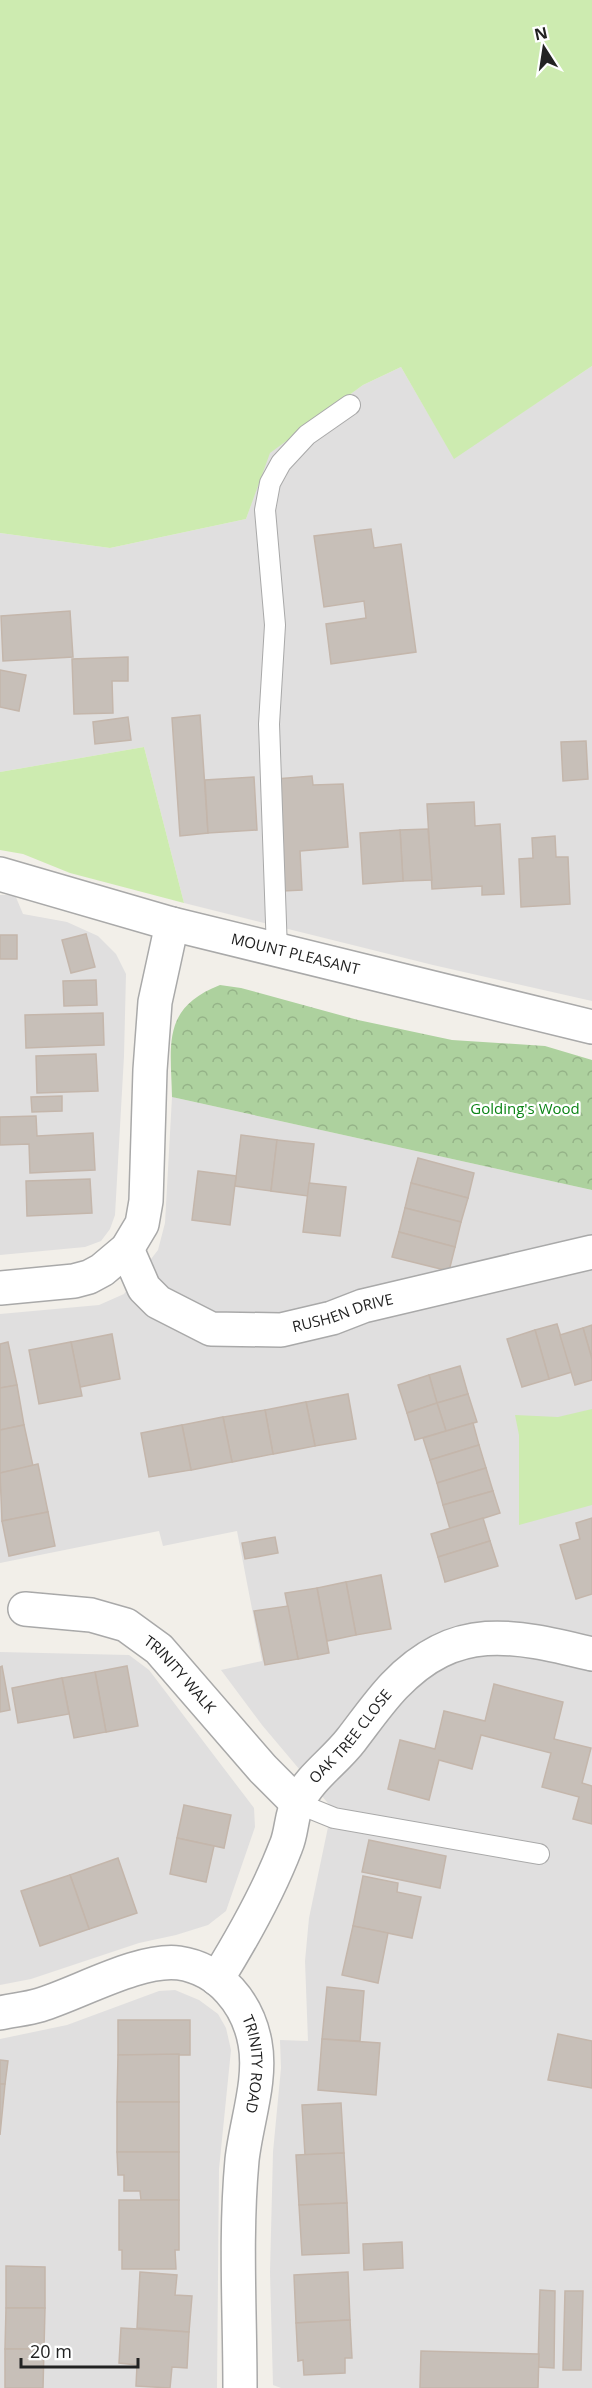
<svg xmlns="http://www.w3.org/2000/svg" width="592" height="2388" viewBox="0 0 592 2388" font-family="'Open Sans',sans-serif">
<defs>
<pattern id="forest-crowns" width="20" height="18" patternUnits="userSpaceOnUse" patternTransform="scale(1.5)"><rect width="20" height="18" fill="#add19e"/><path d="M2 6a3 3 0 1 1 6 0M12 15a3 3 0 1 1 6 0" fill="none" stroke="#95b388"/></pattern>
</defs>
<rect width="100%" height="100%" fill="#f2efe9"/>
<g fill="#e0dfdf">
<polygon points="592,366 592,1001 433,965 184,903 144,747 0,772 0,533 110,548 246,519 269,453 363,385 401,367 454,458"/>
<polygon points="0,895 15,895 23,914 67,922 98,936 116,954 126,974 124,1056 115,1215 110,1229 101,1241 85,1247 0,1255"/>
<polygon points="172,1097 592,1190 592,2388 281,2388 273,2385 270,2272 273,2152 281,2068 280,2040 308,2041 305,1961 309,1918 332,1808 262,1725 221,1670 262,1661 237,1531 163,1546 159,1531 0,1563 0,1314 99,1305 124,1294 158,1250 165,1223"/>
<polygon points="0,1652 129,1655 149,1670 254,1808 255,1827 226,1911 208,1925 176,1935 139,1943 31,1979 0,1985"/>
<polygon points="175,1990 199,2000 218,2014 226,2028 231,2050 219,2169 217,2388 0,2388 0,2135 5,2085 0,2084 0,2039 67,2025 159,1991"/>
</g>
<g fill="#cdebb0">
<polygon points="0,0 592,0 592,366 454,459 401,367 363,385 270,453 246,519 110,548 0,533"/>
<polygon points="144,747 184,903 70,873 23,854 0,850 0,772"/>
<polygon points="592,1409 592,1505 519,1525 519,1435 515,1415 558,1417"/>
</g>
<path fill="url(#forest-crowns)" d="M220 985 241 988 358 1020 452 1040 545 1046 592 1060V1190L172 1097C171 1045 161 1008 220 985Z"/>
<g fill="#c7bfb8" stroke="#c4b6ab" stroke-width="1.5">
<polygon points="371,529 374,548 401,544 416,652 331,664 326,624 366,618 364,601 324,607 314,536"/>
<polygon points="70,611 73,657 3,661 1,616"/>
<polygon points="128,657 128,681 112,681 113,713 74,714 72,659"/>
<polygon points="0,670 26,675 19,711 0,707"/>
<polygon points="200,715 208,833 180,836 172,718"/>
<polygon points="128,717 131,740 95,744 93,722"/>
<polygon points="586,741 588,779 563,781 561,742"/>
<polygon points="312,776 313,785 343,784 348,847 300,851 302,890 283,891 276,779"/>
<polygon points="254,777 257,830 208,833 205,780"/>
<polygon points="474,802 475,826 500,824 504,894 482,895 482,886 432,889 427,804"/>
<polygon points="428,829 432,880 403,881 400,830"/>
<polygon points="400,830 403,881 363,884 360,833"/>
<polygon points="555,836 556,857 568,857 570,904 521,907 519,859 533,858 532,838"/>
<polygon points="86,934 95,967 71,973 62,940"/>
<rect x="0" y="935" width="17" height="24"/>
<polygon points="96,980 97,1005 64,1006 63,981"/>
<polygon points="103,1013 104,1045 26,1048 25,1015"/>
<polygon points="96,1054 98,1091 37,1093 36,1056"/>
<polygon points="62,1096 62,1111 32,1112 31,1097"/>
<polygon points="36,1116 37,1136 93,1133 95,1170 30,1173 29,1144 0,1145 0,1117"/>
<polygon points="241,1135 277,1140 271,1191 235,1186"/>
<polygon points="277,1140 314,1144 308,1196 271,1191"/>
<polygon points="418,1158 474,1173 468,1198 411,1183"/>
<polygon points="198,1171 236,1176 230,1225 192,1220"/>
<polygon points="90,1179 92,1213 27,1216 26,1181"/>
<polygon points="309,1183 346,1187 340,1236 303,1232"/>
<polygon points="411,1183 468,1198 461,1222 405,1208"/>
<polygon points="405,1208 461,1222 455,1247 399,1232"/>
<polygon points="399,1232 455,1247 449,1271 392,1257"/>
<polygon points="557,1324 572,1372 549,1379 535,1330"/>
<polygon points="592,1325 592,1359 583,1328"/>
<polygon points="583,1328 592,1359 592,1380 575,1385 560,1335"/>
<polygon points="535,1330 549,1379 522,1387 507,1339"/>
<polygon points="112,1334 120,1379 80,1387 71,1342"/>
<polygon points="8,1342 17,1385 0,1388 0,1344"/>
<polygon points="71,1342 82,1396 39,1404 29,1350"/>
<polygon points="460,1366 468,1394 437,1403 429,1375"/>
<polygon points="429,1375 437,1403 407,1413 398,1385"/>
<polygon points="17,1385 24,1425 0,1430 0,1388"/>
<polygon points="348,1394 356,1439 315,1446 306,1402"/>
<polygon points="468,1394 477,1422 446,1431 437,1403"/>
<polygon points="306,1402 315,1446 273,1454 265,1410"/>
<polygon points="437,1403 446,1431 415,1440 407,1413"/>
<polygon points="265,1410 273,1454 232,1462 223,1417"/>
<polygon points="223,1417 232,1462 191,1470 182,1425"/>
<polygon points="473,1423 479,1445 430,1460 423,1438"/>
<polygon points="24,1425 33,1466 0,1473 0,1430"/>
<polygon points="182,1425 191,1470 149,1477 141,1433"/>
<polygon points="479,1445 486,1468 437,1483 430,1460"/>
<polygon points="38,1464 48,1512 2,1521 0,1473"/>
<polygon points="486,1468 493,1491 443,1505 437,1483"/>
<polygon points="493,1491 500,1513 450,1529 443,1505"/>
<polygon points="48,1512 55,1546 9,1556 2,1521"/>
<polygon points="483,1518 490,1541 438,1557 431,1534"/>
<polygon points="592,1518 592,1594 576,1599 560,1545 580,1539 576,1523"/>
<polygon points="275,1537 278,1553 245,1559 242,1543"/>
<polygon points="490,1541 498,1566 445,1582 438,1557"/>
<polygon points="381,1575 391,1629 356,1635 346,1582"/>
<polygon points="346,1582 356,1635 327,1641 317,1588"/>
<polygon points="317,1588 329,1653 298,1659 285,1593"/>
<polygon points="288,1606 298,1659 265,1665 254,1611"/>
<polygon points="2,1666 10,1710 0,1712 0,1667"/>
<polygon points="127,1666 138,1726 106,1732 95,1672"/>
<polygon points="95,1672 106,1732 74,1738 62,1678"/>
<polygon points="62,1678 69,1714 18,1723 12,1688"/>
<polygon points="494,1684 563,1702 554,1739 591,1748 582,1783 592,1786 592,1824 573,1819 579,1797 542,1787 551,1753 481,1735 472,1769 439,1760 429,1800 388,1789 400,1740 435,1749 444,1711 485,1721"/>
<polygon points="184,1805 231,1815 224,1848 177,1838"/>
<polygon points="177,1838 214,1846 206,1882 170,1874"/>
<polygon points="369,1840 446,1856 440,1888 362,1872"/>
<polygon points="118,1858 137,1913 89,1929 70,1875"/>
<polygon points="70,1875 89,1929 40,1946 21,1891"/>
<polygon points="363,1876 398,1883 397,1892 421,1897 412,1938 353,1926"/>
<polygon points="353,1926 388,1933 378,1983 342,1975"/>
<polygon points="327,1987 364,1991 360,2041 322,2039"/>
<rect x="118" y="2020" width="72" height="35"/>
<polygon points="558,2034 592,2041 592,2088 548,2080"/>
<polygon points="322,2039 380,2043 376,2095 318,2090"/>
<polygon points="179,2054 179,2102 117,2102 118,2055"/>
<polygon points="0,2060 8,2061 5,2084 0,2084"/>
<polygon points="0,2084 5,2084 0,2135"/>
<rect x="117" y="2102" width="62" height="50"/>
<polygon points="341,2103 344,2153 305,2155 302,2105"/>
<polygon points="117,2152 179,2152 179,2200 141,2200 140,2191 124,2191 124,2175 118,2175"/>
<polygon points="344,2153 347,2203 299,2205 296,2155"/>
<polygon points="119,2200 179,2200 179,2250 175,2250 176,2269 122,2269 122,2250 119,2250"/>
<polygon points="347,2203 349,2253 302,2255 299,2205"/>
<polygon points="402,2242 403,2268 364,2270 363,2244"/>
<polygon points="6,2266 45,2267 45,2308 6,2308"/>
<polygon points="140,2272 177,2275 175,2295 192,2296 189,2332 137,2328"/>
<polygon points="348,2272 350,2320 296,2323 294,2275"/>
<polygon points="540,2290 555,2291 554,2368 538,2367"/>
<polygon points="565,2291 583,2291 581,2370 563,2370"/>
<polygon points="6,2308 45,2308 44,2349 5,2349"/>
<polygon points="350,2320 352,2358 345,2358 345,2373 304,2375 303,2360 298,2361 296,2323"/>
<polygon points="121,2328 189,2332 187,2368 172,2367 170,2388 136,2386 137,2365 119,2363"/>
<polygon points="5,2349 44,2349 43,2388 5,2388"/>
<polygon points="421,2351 539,2354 538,2388 420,2388"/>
</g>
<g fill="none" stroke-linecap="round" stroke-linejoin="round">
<defs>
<g id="lane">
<polyline points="277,951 269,724 275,625 265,510 270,483 281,463 307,435 350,405"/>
<polyline points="297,1803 334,1818 539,1854"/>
</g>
<g id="street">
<path id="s1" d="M0 874 172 924 592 1027"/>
<path id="s2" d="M127 1249 144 1288 158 1302 211 1329 281 1330 332 1318 363 1306 592 1252"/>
<polyline points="0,1288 74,1281 89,1277 102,1270 127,1249 142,1224 146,1201 150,1070 155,1002 172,924"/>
<path id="s3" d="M25 1609 91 1615 126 1625 159 1649 263 1769 297 1803"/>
<path id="s4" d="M217 1979C243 1937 268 1893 286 1846 292 1832 291 1815 298 1802 310 1777 335 1761 351 1740 365 1722 378 1703 394 1686 456 1621 513 1635 592 1654"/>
<path id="s5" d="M0 2013C13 2010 27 2009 40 2005 79 1993 140 1958 179 1963 220 1969 248 2004 255 2043 262 2080 246 2123 242 2160 235 2236 240 2312 240 2388"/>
</g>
</defs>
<use href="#lane" stroke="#a9a9a9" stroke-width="22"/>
<use href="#street" stroke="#a9a9a9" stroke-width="36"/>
<use href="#lane" stroke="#fff" stroke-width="20"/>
<use href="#street" stroke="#fff" stroke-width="33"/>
</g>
<g text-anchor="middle" stroke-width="4.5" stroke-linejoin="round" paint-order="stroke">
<g font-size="15" fill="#222" stroke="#fff">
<text dy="5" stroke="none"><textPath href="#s1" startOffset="306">MOUNT PLEASANT</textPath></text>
<text dy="5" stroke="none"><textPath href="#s2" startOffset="256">RUSHEN DRIVE</textPath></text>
<text dy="5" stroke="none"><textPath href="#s3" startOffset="176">TRINITY WALK</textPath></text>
<text dy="5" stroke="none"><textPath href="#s4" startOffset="280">OAK TREE CLOSE</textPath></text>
<text dy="5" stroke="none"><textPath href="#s5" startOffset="326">TRINITY ROAD</textPath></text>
</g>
<g font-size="15" fill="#0c8416" stroke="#fff">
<text x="525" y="1114">Golding's Wood</text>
</g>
</g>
<g transform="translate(544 48) rotate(348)" stroke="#ffffff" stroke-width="4.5" paint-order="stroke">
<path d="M0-4.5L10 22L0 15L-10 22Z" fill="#222222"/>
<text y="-9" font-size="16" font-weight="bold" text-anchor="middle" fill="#222222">N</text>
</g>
<path d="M21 2358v9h117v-9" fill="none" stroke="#222222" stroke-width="3"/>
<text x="30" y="2358" font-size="18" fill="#222222" stroke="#ffffff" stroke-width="4.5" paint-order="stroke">20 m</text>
</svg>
